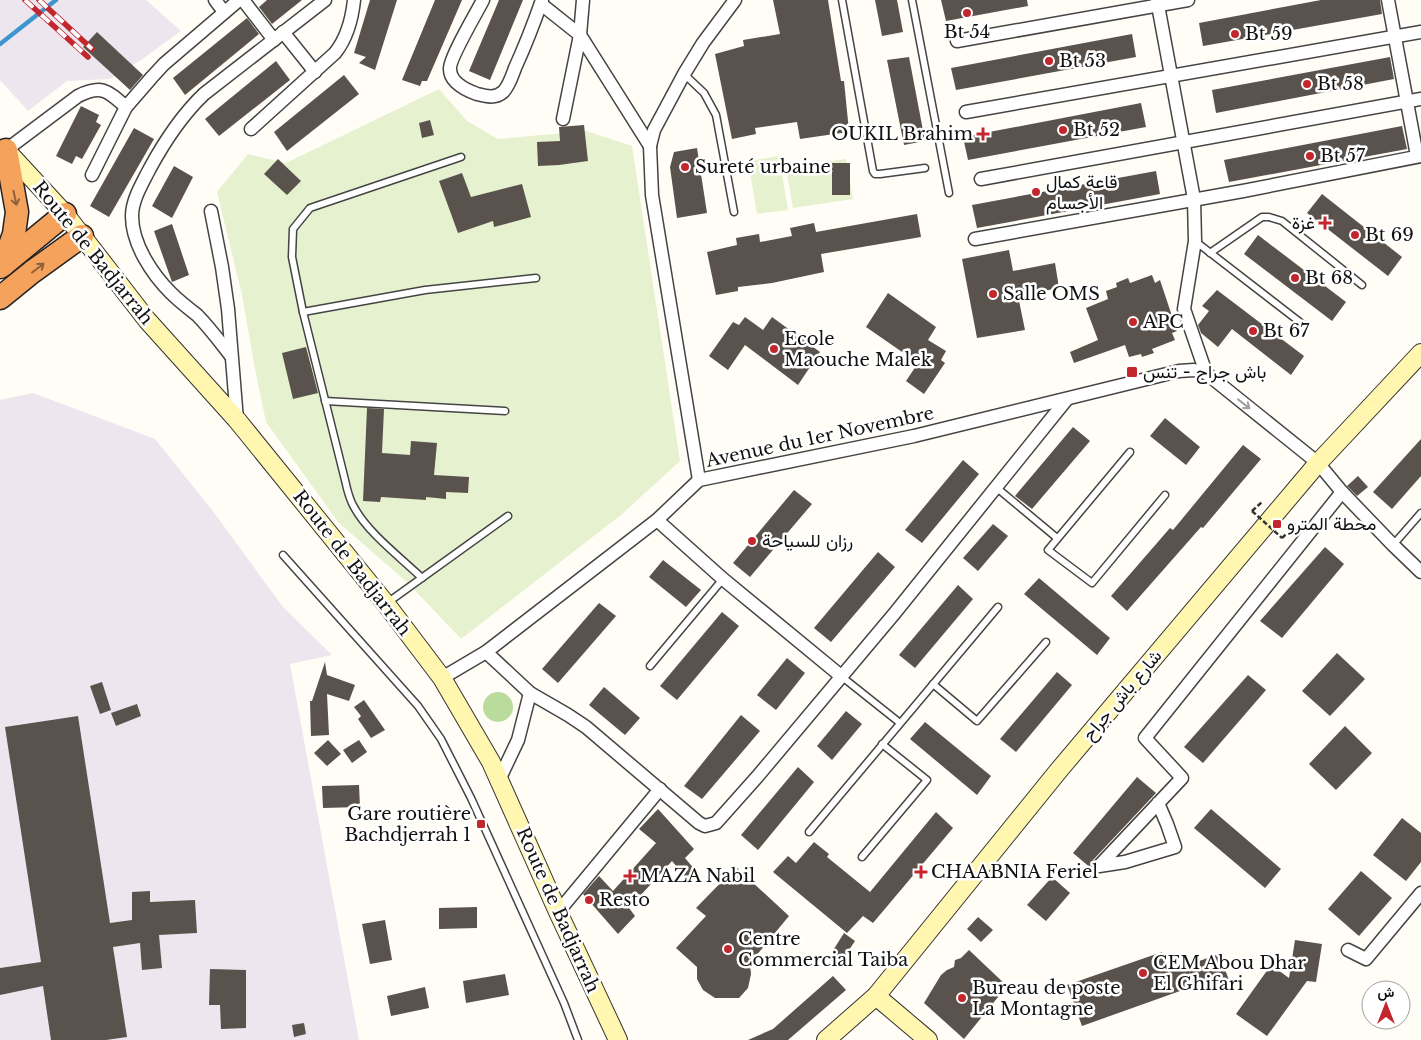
<svg xmlns="http://www.w3.org/2000/svg" width="1421" height="1040" viewBox="0 0 1421 1040" font-family="'Libre Baskerville',Vazirmatn,serif">
<rect width="100%" height="100%" fill="#fffdf5"/>
<g fill="#eee6ef">
<polygon points="0,0 146,0 181,31 141,60 110,79 67,81 28,111 0,80"/>
<polygon points="33,393 155,439 212,510 283,607 332,655 290,664 359,1040 0,1040 0,400"/>
</g>
<circle fill="#b9dc9c" cx="498" cy="707" r="15"/>
<g fill="#e6f2cf">
<polygon points="439,89 467,121 498,139 586,131 632,146 680,461 621,515 461,639 408,583 339,523 266,422 255,369 242,295 217,192 248,154 286,163"/>
<polygon points="779,156 788,210 757,214 748,161"/>
<polygon points="846,159 853,199 793,208 786,168"/>
</g>
<g fill="none" stroke-linecap="round" stroke-linejoin="round">
<polyline stroke="#3f96cf" stroke-width="4.5" points="0,44 56,0"/>
</g>
<g fill="#5a524d">
<polygon points="267,0 302,0 272,24 259,7"/>
<polygon points="370,0 397,0 375,70 359,63 366,57 354,53"/>
<polygon points="435,0 462,0 427,81 422,81 420,86 402,80"/>
<polygon points="499,0 523,0 490,80 469,71"/>
<polygon points="773,0 828,0 841,81 844,81 849,131 848,132 800,139 797,122 755,128 756,134 732,139 715,54 744,46 743,40 780,34"/>
<polygon points="875,0 897,0 903,32 882,36"/>
<polygon points="941,0 1027,0 1028,6 946,21"/>
<polygon points="1321,0 1380,0 1382,14 1203,46 1199,23"/>
<polygon points="247,18 259,34 185,95 173,78"/>
<polygon points="97,32 143,75 130,90 83,47"/>
<polygon points="1132,34 1136,57 956,90 951,68"/>
<polygon points="909,57 925,141 904,145 887,60"/>
<polygon points="1390,57 1394,79 1216,113 1212,90"/>
<polygon points="276,61 290,80 219,136 205,119"/>
<polygon points="344,75 359,94 287,151 274,132"/>
<polygon points="1141,103 1146,127 968,160 963,137"/>
<polygon points="81,106 99,115 96,122 101,125 82,159 76,156 72,164 56,156"/>
<polygon points="430,120 434,135 422,138 419,123"/>
<polygon points="584,125 588,161 559,165 538,166 537,142 560,141 559,127"/>
<polygon points="1402,126 1407,149 1229,182 1224,160"/>
<polygon points="134,128 154,139 109,217 90,206"/>
<polygon points="697,148 707,213 677,218 670,167 674,152"/>
<polygon points="278,159 301,181 287,195 264,174"/>
<rect x="832" y="163" width="18" height="32"/>
<polygon points="174,166 193,177 172,218 152,206"/>
<polygon points="1156,171 1160,194 977,228 972,205"/>
<polygon points="462,173 471,197 522,184 531,217 494,227 493,221 458,233 439,181"/>
<polygon points="1322,194 1402,257 1388,276 1307,213"/>
<polygon points="917,214 921,237 821,254 824,272 772,283 738,287 738,291 716,295 707,252 737,245 736,238 759,234 760,242 792,236 790,228 814,223 816,232"/>
<polygon points="172,224 189,275 172,282 154,231"/>
<polygon points="1258,235 1346,302 1332,321 1244,254"/>
<polygon points="1009,250 1013,271 1055,263 1059,288 1018,296 1025,330 977,338 962,259"/>
<polygon points="1152,275 1155,283 1160,280 1177,331 1172,333 1175,340 1152,349 1154,353 1142,357 1141,354 1129,357 1125,345 1074,363 1070,352 1098,340 1086,308 1108,299 1106,291 1117,287 1116,283 1128,278 1130,283"/>
<polygon points="1217,290 1304,356 1291,375 1232,329 1218,347 1201,333 1198,325 1209,311 1202,306"/>
<polygon points="888,293 936,327 928,340 946,351 941,360 945,363 924,394 906,381 918,363 866,327"/>
<polygon points="745,317 763,330 772,317 820,352 798,385 745,345 728,370 709,356 733,322 739,325"/>
<polygon points="306,347 318,393 293,399 282,353"/>
<polygon points="367,408 384,409 382,453 410,455 411,441 437,443 434,475 469,477 468,493 446,492 446,499 426,497 426,500 381,497 380,502 363,501"/>
<polygon points="1165,418 1200,447 1186,465 1150,436"/>
<polygon points="1073,427 1090,441 1032,509 1015,496"/>
<polygon points="1421,439 1421,476 1392,509 1373,492"/>
<polygon points="1243,445 1261,459 1203,528 1201,527 1127,611 1111,596 1170,528 1173,530"/>
<polygon points="963,460 979,474 922,543 905,530"/>
<polygon points="1358,476 1368,487 1357,496 1347,486"/>
<polygon points="794,490 812,504 750,577 733,563"/>
<polygon points="993,524 1008,536 978,571 963,558"/>
<polygon points="1325,547 1344,564 1282,638 1260,621"/>
<polygon points="878,552 895,567 831,642 814,628"/>
<polygon points="663,560 701,590 686,607 649,577"/>
<polygon points="1039,578 1110,638 1097,655 1024,594"/>
<polygon points="958,585 973,599 915,668 899,655"/>
<polygon points="599,603 616,616 558,683 542,669"/>
<polygon points="722,612 739,626 677,700 660,686"/>
<polygon points="1337,653 1365,679 1330,716 1302,691"/>
<polygon points="787,658 805,673 776,710 757,695"/>
<polygon points="325,662 327,675 355,685 349,701 327,694 329,735 311,736 310,701 312,701"/>
<polygon points="1057,672 1072,685 1016,752 1000,739"/>
<polygon points="1248,675 1266,690 1203,763 1184,747"/>
<polygon points="102,682 111,710 100,714 90,686"/>
<polygon points="604,687 640,718 625,735 589,705"/>
<polygon points="364,700 385,730 371,738 358,719 361,716 354,707"/>
<polygon points="137,704 141,716 116,726 111,713"/>
<polygon points="846,711 862,724 832,760 817,746"/>
<polygon points="741,715 760,731 702,799 684,786"/>
<polygon points="78,716 110,923 132,920 132,892 150,891 150,902 195,900 197,933 159,935 162,968 142,970 140,943 113,947 127,1037 106,1040 51,1040 43,986 0,995 0,968 41,962 5,727"/>
<polygon points="925,722 991,776 977,795 910,739"/>
<polygon points="1345,726 1372,753 1336,790 1309,764"/>
<polygon points="328,740 341,754 327,766 314,753"/>
<polygon points="359,740 367,752 352,763 343,750"/>
<polygon points="798,767 814,782 758,850 741,835"/>
<polygon points="1137,777 1156,793 1093,860 1091,864 1092,869 1073,853"/>
<polygon points="359,785 360,807 323,808 322,786"/>
<polygon points="658,809 694,849 685,858 695,870 686,878 672,861 629,908 635,916 618,934 583,894 599,876 613,891 656,843 639,829"/>
<polygon points="1211,809 1281,869 1265,888 1194,828"/>
<polygon points="936,812 953,828 873,923 863,916 847,933 773,872 788,856 796,863 814,842 829,854 827,857 870,892"/>
<polygon points="1402,818 1421,833 1421,862 1406,881 1373,855"/>
<polygon points="736,867 789,916 750,963 751,974 748,988 739,998 715,998 703,990 697,979 697,967 676,948 706,916 696,908"/>
<polygon points="1361,871 1392,898 1359,936 1328,909"/>
<polygon points="1052,877 1070,893 1046,921 1027,905"/>
<polygon points="477,907 477,928 439,929 439,908"/>
<polygon points="978,917 993,930 981,942 967,929"/>
<polygon points="385,920 392,960 370,964 362,924"/>
<polygon points="844,933 855,941 843,959 832,952"/>
<polygon points="1295,940 1322,944 1316,982 1307,981 1267,1036 1236,1014 1271,965 1289,978"/>
<polygon points="969,950 1007,986 964,1039 924,1003 941,975 947,970 954,967 955,960 961,958"/>
<polygon points="1162,952 1168,972 1219,954 1229,980 1196,992 1194,986 1082,1026 1067,985"/>
<polygon points="210,969 246,970 246,1028 221,1029 220,1005 209,1005"/>
<polygon points="505,974 509,995 466,1003 463,981"/>
<polygon points="833,976 846,990 788,1040 748,1040 773,1029"/>
<polygon points="425,987 429,1008 391,1016 387,996"/>
<polygon points="304,1023 306,1034 294,1037 292,1025"/>
</g>
<g fill="none" stroke-linecap="round" stroke-linejoin="round">
<defs>
<g id="lane">
<polyline points="842,0 873,171 875,174 880,174 925,168"/>
<polyline points="912,0 949,193"/>
<polyline points="684,74 704,93 716,115 734,212"/>
<polyline points="1195,241 1305,326"/>
<polyline points="1210,253 1262,217 1269,217 1282,221 1362,285"/>
<polyline points="303,312 425,290 536,278"/>
<polyline points="325,401 505,411"/>
<polyline points="1130,452 1048,550 1092,583 1165,495"/>
<polyline points="997,488 1057,538"/>
<polyline points="1393,545 1421,513"/>
<polyline points="283,555 418,706 441,739 471,798 564,1003 578,1040"/>
<path d="M422 578C400 557 368 533 354 507 349 499 347 489 345 480L303 312 292 257 293 229 310 208 461 157"/>
<polyline points="387,603 508,516"/>
<polyline points="650,666 723,579"/>
<polyline points="841,676 900,723"/>
<polyline points="933,684 977,721 1046,642"/>
<polyline points="809,832 998,607"/>
<polyline points="862,857 927,780 882,744"/>
</g>
<g id="street">
<polyline points="215,0 224,12"/>
<polyline points="243,0 274,40"/>
<path d="M483 0C477 12 449 59 450 69 450 83 466 90 477 94 485 96 495 99 503 92 509 86 512 76 515 68 525 46 534 23 542 0"/>
<polyline points="583,0 580,35 650,146"/>
<polyline points="1157,0 1194,199 1195,241 1184,309 1206,373"/>
<polyline points="1388,0 1417,156"/>
<polyline points="541,4 580,35 563,119"/>
<polyline points="283,32 315,72"/>
<polyline points="957,41 1188,0"/>
<polyline points="966,112 1421,32"/>
<path d="M251 129 335 53C347 38 352 19 354 0"/>
<path d="M6 150 78 96C102 84 108 91 126 107"/>
<polyline points="92,175 126,107 152,77 164,64 239,0"/>
<polyline points="981,179 1421,99"/>
<polyline points="211,211 222,267 228,309 237,420"/>
<polyline points="975,239 1243,191 1421,156"/>
<path d="M231 356C220 342 210 328 197 315 188 308 179 301 171 293 152 274 132 244 132 216 132 200 142 184 149 170 164 142 181 116 204 94L325 0"/>
<polyline points="699,480 652,195 650,146 654,130 684,74 703,43 735,0"/>
<polyline points="657,520 723,579 841,676"/>
<polyline points="486,652 530,693 568,715 586,727 699,823 705,826 716,823 757,777 894,614 1067,399"/>
<polyline points="442,678 486,652 657,520 699,480 914,436 1179,371 1194,370 1206,373 1318,463 1342,492 1393,545 1421,572"/>
<polyline points="499,780 518,740 530,693"/>
<polyline points="1158,803 1167,824 1175,847 1125,862 1099,866 1182,778 1145,738 1342,492"/>
<polyline points="558,912 660,789"/>
<polyline points="1348,950 1366,959 1421,893"/>
</g>
<g id="secondary">
<polyline points="5,149 65,214 147,320 237,420 386,604 442,678 491,762 558,912 618,1040"/>
<polyline points="876,996 928,1040"/>
<polyline points="826,1040 876,996 1059,770 1318,463 1421,353"/>
</g>
<g id="highway">
<polyline points="3,265 65,214"/>
<polyline points="0,267 3,265 14,234 17,212 6,150"/>
<polyline points="0,298 32,272 82,236"/>
</g>
</defs>
<use href="#lane" stroke="#444" stroke-width="9"/>
<use href="#street" stroke="#444" stroke-width="15"/>
<use href="#secondary" stroke="#333" stroke-width="20"/>
<use href="#highway" stroke="#222" stroke-width="25"/>
<g stroke="#333" stroke-width="2.5" stroke-dasharray="5 2.5" stroke-linecap="butt">
<polyline points="1252,511 1262,502"/>
<polyline points="1282,538 1297,524"/>
</g>
<use href="#lane" stroke="#fff" stroke-width="6"/>
<use href="#street" stroke="#fff" stroke-width="12"/>
<use href="#secondary" stroke="#fff6b0" stroke-width="18"/>
<use href="#highway" stroke="#f5a25d" stroke-width="22"/>
<defs>
<g id="rail">
<polyline points="25,0 88,57"/>
<polyline points="39,0 92,49"/>
</g>
</defs>
<use href="#rail" stroke="#c4262e" stroke-width="5.5"/>
<use href="#rail" stroke="#fff" stroke-width="4" stroke-dasharray="11" stroke-linecap="butt"/>
<polyline stroke="#333" stroke-width="2.5" stroke-dasharray="5 2.5" stroke-linecap="butt" points="1252,511 1282,538"/>
</g>
<defs><path id="oneway-shaft" d="M-6 0H5M1.5-3L5.5 0L1.5 3" fill="none" stroke-width="1.6" stroke-linecap="round" stroke-linejoin="round" transform="scale(1.25)"/></defs>
<g stroke="#8e613b">
<use href="#oneway-shaft" transform="translate(15 198) rotate(78)"/>
<use href="#oneway-shaft" transform="translate(38 268) rotate(-37)"/>
</g>
<use stroke="#a0a0a0" href="#oneway-shaft" transform="translate(1244 404) rotate(38)"/>
<g fill="#c4262e" stroke="#fff" stroke-width="2">
<circle cx="967" cy="13" r="5"/>
<circle cx="1235" cy="34" r="5"/>
<circle cx="1049" cy="61" r="5"/>
<circle cx="1307" cy="84" r="5"/>
<circle cx="1063" cy="130" r="5"/>
<path d="M980.5 126.5h5v5h5v5h-5v5h-5v-5h-5v-5h5z"/>
<circle cx="1310" cy="156" r="5"/>
<circle cx="685" cy="167" r="5"/>
<circle cx="1036" cy="192" r="5"/>
<path d="M1322.5 215.5h5v5h5v5h-5v5h-5v-5h-5v-5h5z"/>
<circle cx="1355" cy="235" r="5"/>
<circle cx="1295" cy="278" r="5"/>
<circle cx="993" cy="294" r="5"/>
<circle cx="1133" cy="322" r="5"/>
<circle cx="1253" cy="331" r="5"/>
<circle cx="774" cy="349" r="5"/>
<rect x="1126" y="366" width="12" height="12" rx="2.5"/>
<rect x="1272" y="519" width="10" height="10" rx="2.5"/>
<circle cx="752" cy="541" r="5"/>
<rect x="476" y="819" width="10" height="10" rx="2.5"/>
<path d="M918.5 864.5h5v5h5v5h-5v5h-5v-5h-5v-5h5z"/>
<path d="M627.5 868.5h5v5h5v5h-5v5h-5v-5h-5v-5h5z"/>
<circle cx="589" cy="900" r="5"/>
<circle cx="728" cy="949" r="5"/>
<circle cx="1143" cy="973" r="5"/>
<circle cx="962" cy="998" r="5"/>
</g>
<g text-anchor="middle" stroke-width="5" stroke-linejoin="round" paint-order="stroke">
<g font-size="18" fill="#111" stroke="#fff" text-anchor="start">
<text x="967" y="38" text-anchor="middle">Bt 54</text>
<text x="1245" y="40">Bt 59</text>
<text x="1059" y="67">Bt 53</text>
<text x="1317" y="90">Bt 58</text>
<text x="1073" y="136">Bt 52</text>
<text x="973" y="140" text-anchor="end">OUKIL Brahim</text>
<text x="1320" y="162">Bt 57</text>
<text x="695" y="173">Sureté urbaine</text>
<text x="1046" y="188">قاعة كمال<tspan x="1046" dy="21">الأجسام</tspan></text>
<text x="1315" y="229" text-anchor="end">غزة</text>
<text x="1365" y="241">Bt 69</text>
<text x="1305" y="284">Bt 68</text>
<text x="1003" y="300">Salle OMS</text>
<text x="1143" y="328">APC</text>
<text x="1263" y="337">Bt 67</text>
<text x="784" y="345">Ecole<tspan x="784" dy="21">Maouche Malek</tspan></text>
<text x="1143" y="378">باش جراح - تنس</text>
<text x="1287" y="530">محطة المترو</text>
<text x="762" y="547">رزان للسياحة</text>
<text x="471" y="820" text-anchor="end">Gare routière<tspan x="471" dy="21">Bachdjerrah 1</tspan></text>
<text x="931" y="878">CHAABNIA Feriel</text>
<text x="640" y="882">MAZA Nabil</text>
<text x="599" y="906">Resto</text>
<text x="738" y="945">Centre<tspan x="738" dy="21">Commercial Taiba</tspan></text>
<text x="1153" y="969">CEM Abou Dhar<tspan x="1153" dy="21">El Ghifari</tspan></text>
<text x="972" y="994">Bureau de poste<tspan x="972" dy="21">La Montagne</tspan></text>
</g>
<g font-size="18" fill="#111" stroke="#fff">
<text transform="translate(93 253) rotate(51)" y="6">Route de Badjarrah</text>
<text transform="translate(820 437) rotate(-12)" y="6">Avenue du 1er Novembre</text>
<text transform="translate(352 563) rotate(52)" y="6">Route de Badjarrah</text>
<text transform="translate(1122 695) rotate(-50)" y="6">شارع باش جراح</text>
<text transform="translate(558 910) rotate(66)" y="6">Route de Badjarrah</text>
</g>
</g>
<g transform="translate(1386 1005)"><circle r="24" fill="#ffffff" stroke="#a0a0a0"/>
<path d="M0-4L9 19L0 12L-9 19Z" fill="#c4262e"/>
<text y="-8" font-size="14" font-weight="bold" text-anchor="middle" fill="#111111">ش</text>
</g>
</svg>
